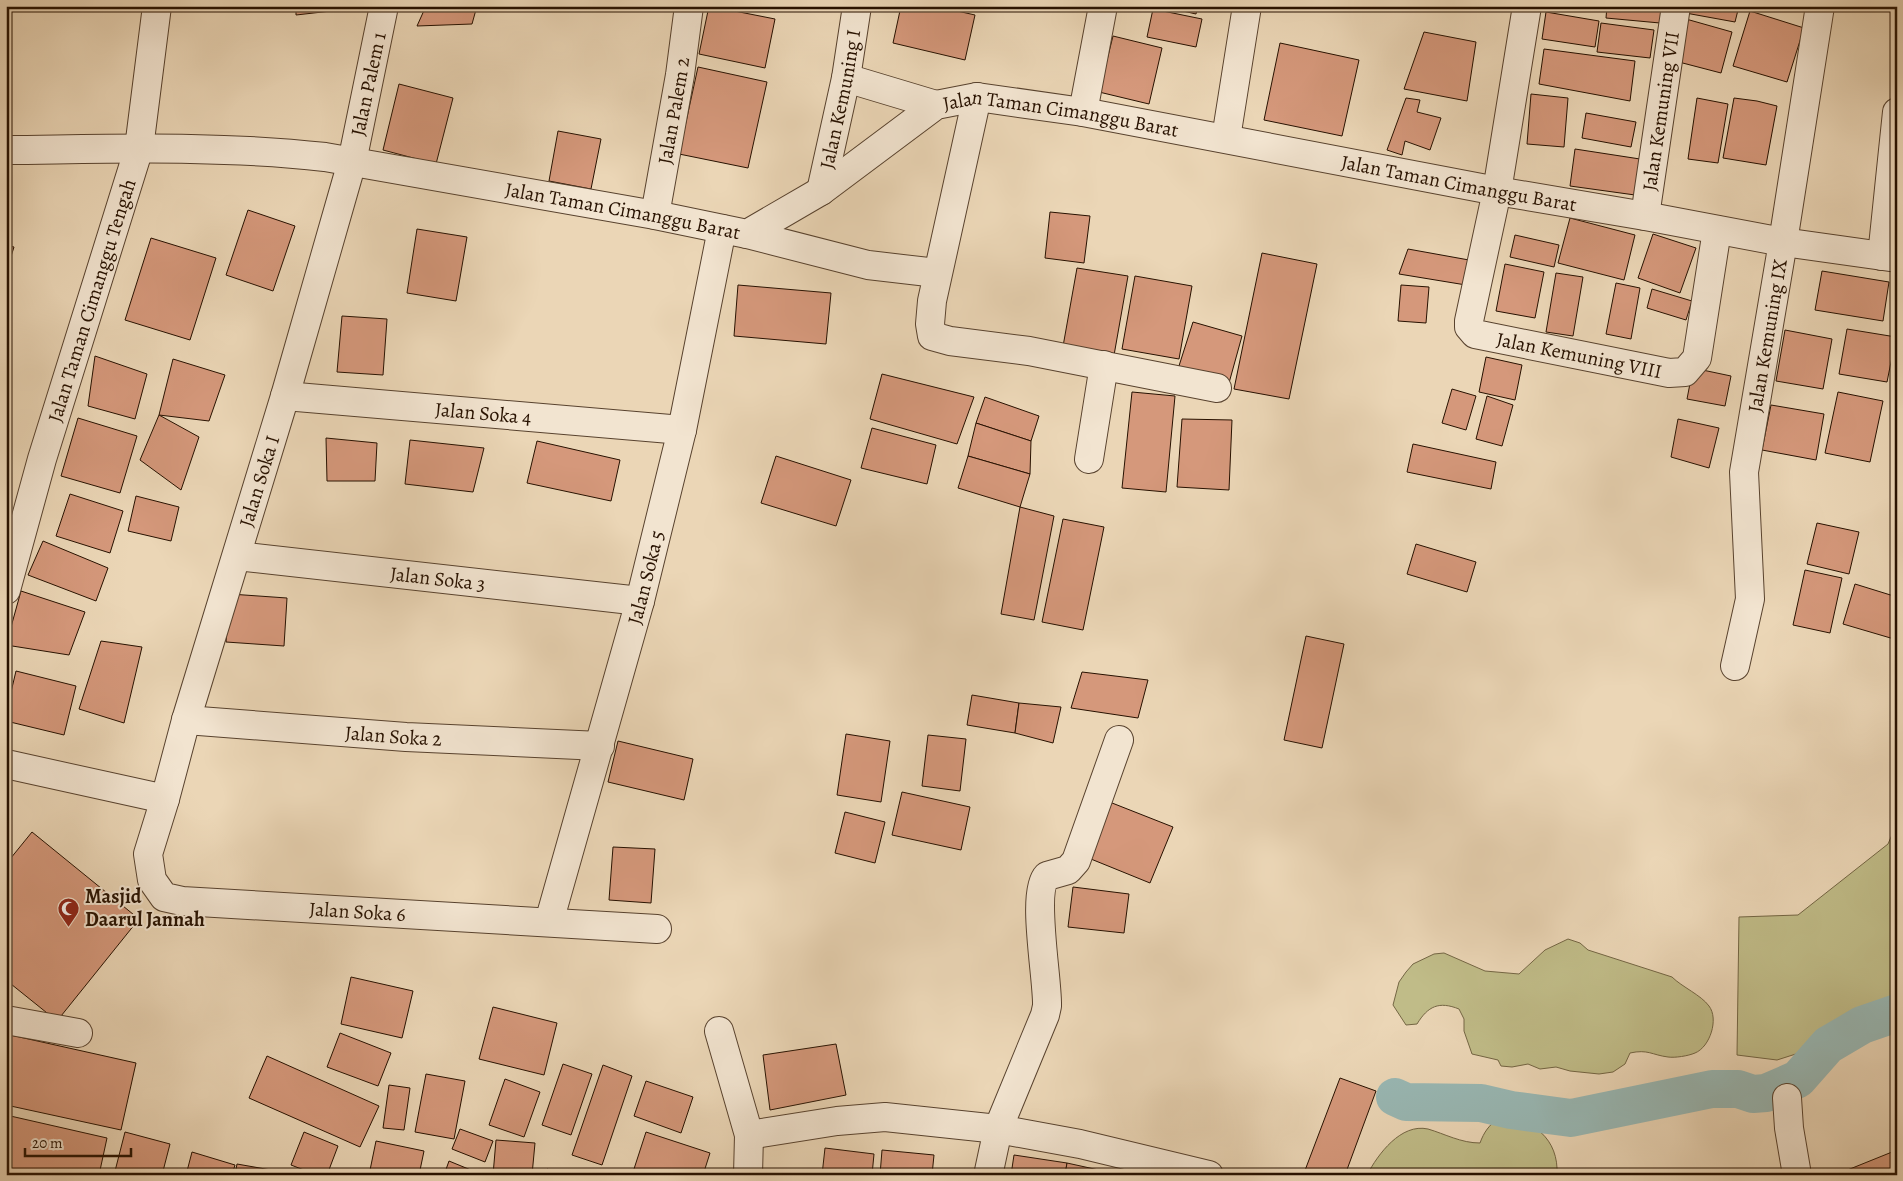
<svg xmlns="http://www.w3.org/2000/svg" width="1903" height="1181" viewBox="0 0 1903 1181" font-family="Alegreya,serif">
<rect width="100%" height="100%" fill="#ebd6b6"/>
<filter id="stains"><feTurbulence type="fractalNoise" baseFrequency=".004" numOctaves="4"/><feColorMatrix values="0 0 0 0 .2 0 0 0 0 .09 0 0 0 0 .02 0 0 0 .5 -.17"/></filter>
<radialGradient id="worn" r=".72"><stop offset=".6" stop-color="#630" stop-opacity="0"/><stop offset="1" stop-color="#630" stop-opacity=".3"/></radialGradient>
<g fill="#c0bc88" stroke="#746644">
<polygon points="1897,823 1897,1016 1824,1045 1777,1060 1737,1055 1739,917 1798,915 1888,844"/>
<path d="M1568 939 1580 943 1588 950 1672 977C1682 987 1701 995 1709 1006 1719 1019 1710 1047 1695 1053 1688 1056 1675 1058 1668 1057 1652 1055 1648 1049 1630 1053L1625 1064 1613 1072 1599 1074 1570 1071 1556 1067 1540 1069 1528 1064 1512 1067 1501 1066 1498 1060 1472 1054 1464 1031V1019L1459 1009C1439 1001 1428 1006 1417 1024L1406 1025 1393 1005 1399 982 1406 972 1413 964 1434 954 1444 953 1485 971 1519 974 1545 950Z"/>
<path d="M1499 1118C1533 1118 1559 1139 1557 1175H1367C1378 1154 1401 1123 1428 1129 1445 1134 1461 1143 1480 1143 1484 1132 1489 1125 1499 1118Z"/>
</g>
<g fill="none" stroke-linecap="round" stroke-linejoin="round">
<polyline stroke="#99b8b4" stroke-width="38" points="1395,1097 1406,1102 1481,1103 1511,1110 1571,1118 1712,1089 1738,1089 1753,1094 1766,1093 1798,1079 1828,1045 1862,1025 1897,1013"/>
</g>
<g fill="#d5987b" stroke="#271100">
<polygon points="296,6 341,6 340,10 296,15"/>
<polygon points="426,6 477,6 472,24 417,26"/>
<polygon points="709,6 775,19 765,68 699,54"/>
<polygon points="901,6 935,6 975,15 965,60 893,43"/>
<polygon points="1161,6 1198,6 1196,14"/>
<polygon points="1568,6 1597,6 1596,9"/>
<polygon points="1607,6 1662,6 1660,23 1606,18"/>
<polygon points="1681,6 1739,6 1735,22 1680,12"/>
<polygon points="1153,9 1202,19 1196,47 1147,37"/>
<polygon points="1750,11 1804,28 1787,82 1733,66"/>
<polygon points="1546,12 1599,21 1595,47 1542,39"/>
<polygon points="1686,19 1732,32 1721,73 1675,61"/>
<polygon points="1601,23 1654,30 1650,58 1597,52"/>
<polygon points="1424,32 1476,42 1467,101 1404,89"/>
<polygon points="1113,36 1162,48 1149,104 1099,92"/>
<polygon points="1280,43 1359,60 1342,136 1264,120"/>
<polygon points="1544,49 1635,61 1630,101 1539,84"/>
<polygon points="698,67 767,82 748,168 679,154"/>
<polygon points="399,84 453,98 436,164 383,150"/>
<polygon points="1531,94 1568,98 1564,147 1527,144"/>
<polygon points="1406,98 1420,100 1417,112 1441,118 1430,150 1405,141 1402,155 1387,150"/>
<polygon points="1697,98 1728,104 1718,163 1688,159"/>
<polygon points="1734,98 1757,101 1777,106 1766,165 1723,158"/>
<polygon points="1586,113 1636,122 1631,147 1582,138"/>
<polygon points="558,131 601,139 591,189 549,181"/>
<polygon points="1575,149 1640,159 1635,195 1570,186"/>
<polygon points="248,210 295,226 273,291 226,275"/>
<polygon points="1050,212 1090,216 1084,263 1045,258"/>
<polygon points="1570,218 1635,235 1624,280 1558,263"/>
<polygon points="417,229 467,237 456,301 407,293"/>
<polygon points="1653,234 1696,248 1680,293 1638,278"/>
<polygon points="1515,235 1559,245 1554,267 1510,257"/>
<polygon points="151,238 216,258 190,340 125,320"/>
<polygon points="6,245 14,247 6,272"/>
<polygon points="1408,249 1469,260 1466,285 1399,274"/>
<polygon points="1262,253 1317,264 1289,399 1234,389"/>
<polygon points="1505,264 1544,272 1535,318 1496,311"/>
<polygon points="1077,268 1128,276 1113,361 1062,352"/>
<polygon points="1822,271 1889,282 1883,321 1815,310"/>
<polygon points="1556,273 1583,277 1573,336 1546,332"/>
<polygon points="1135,276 1192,286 1179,359 1122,349"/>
<polygon points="1616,283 1640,288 1631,339 1606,334"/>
<polygon points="738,285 831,293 826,344 734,336"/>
<polygon points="1401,285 1429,287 1426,323 1398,321"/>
<polygon points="1652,289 1692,301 1686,320 1647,308"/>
<polygon points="342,316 387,319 383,375 337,372"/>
<polygon points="1193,322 1242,336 1229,383 1178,369"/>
<polygon points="1847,329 1896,337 1887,382 1839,374"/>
<polygon points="1785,330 1832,339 1823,389 1776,381"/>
<polygon points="95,356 147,374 135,419 88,406"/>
<polygon points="1486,357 1522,365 1515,400 1479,392"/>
<polygon points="173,359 225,375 209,421 159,415"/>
<polygon points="1693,368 1731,376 1725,406 1687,399"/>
<polygon points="882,374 974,397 957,444 870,419"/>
<polygon points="1452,389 1476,396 1466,430 1442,423"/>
<polygon points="1132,392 1175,396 1166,492 1122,488"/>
<polygon points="1838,392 1883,401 1870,462 1825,453"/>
<polygon points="1487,396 1513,405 1502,446 1476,439"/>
<polygon points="985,397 1039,416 1031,441 976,423"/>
<polygon points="1771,405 1824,414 1816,460 1762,450"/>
<polygon points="159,415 199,437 181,490 140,460"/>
<polygon points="78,418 137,436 120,493 61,476"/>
<polygon points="1182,419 1232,420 1229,490 1177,487"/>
<polygon points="1678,419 1719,428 1709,468 1671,457"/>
<polygon points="976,423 1031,441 1030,474 968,456"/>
<polygon points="872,428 936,445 927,484 861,468"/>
<polygon points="326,438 377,443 375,481 327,481"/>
<polygon points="410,440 484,448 473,492 405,484"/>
<polygon points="537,441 620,460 611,501 527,483"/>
<polygon points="1413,444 1496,462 1491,489 1407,472"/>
<polygon points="776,456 851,480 836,526 761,503"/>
<polygon points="968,456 1030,474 1020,507 958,488"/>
<polygon points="70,494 123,511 110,553 56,536"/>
<polygon points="136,496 179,507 171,541 128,531"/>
<polygon points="1020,507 1054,516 1034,620 1001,614"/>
<polygon points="1063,519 1104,527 1083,630 1042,622"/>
<polygon points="1817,523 1859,532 1849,574 1807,564"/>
<polygon points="43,541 108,568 96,601 28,575"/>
<polygon points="1416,544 1476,562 1467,592 1407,574"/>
<polygon points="1805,570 1842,578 1830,633 1793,625"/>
<polygon points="1855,584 1897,597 1897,630 1894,639 1843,624"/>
<polygon points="21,591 85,612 69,655 6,645"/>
<polygon points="230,594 287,598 284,646 226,642"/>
<polygon points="1306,636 1344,644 1322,748 1284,740"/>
<polygon points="101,641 142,647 124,723 79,709"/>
<polygon points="16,671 76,686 64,735 6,721 6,713"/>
<polygon points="1082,672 1148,680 1138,718 1071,708"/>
<polygon points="972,695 1019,703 1015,733 967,725"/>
<polygon points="1019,703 1061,707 1053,743 1015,733"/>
<polygon points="846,734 890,741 881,802 837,795"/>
<polygon points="928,735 966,739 960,791 922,786"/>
<polygon points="618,741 693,759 684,800 608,782"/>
<polygon points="902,792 970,807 961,850 892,835"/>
<polygon points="1107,801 1173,827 1150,883 1086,857"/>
<polygon points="845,812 885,822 875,863 835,853"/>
<polygon points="32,832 139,919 57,1021 6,980 6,864"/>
<polygon points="613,847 655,849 651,903 609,900"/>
<polygon points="1073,887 1129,894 1124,933 1068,927"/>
<polygon points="351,977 413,991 402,1038 341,1024"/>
<polygon points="493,1007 557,1023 544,1075 479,1059"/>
<polygon points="340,1033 391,1053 378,1086 327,1067"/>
<polygon points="6,1034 136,1063 121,1130 6,1105"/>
<polygon points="836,1044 846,1095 770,1110 763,1055"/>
<polygon points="267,1056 379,1106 360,1147 249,1098"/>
<polygon points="563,1064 592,1074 571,1135 542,1125"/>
<polygon points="603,1065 632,1076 602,1165 572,1155"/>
<polygon points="426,1074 465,1081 454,1139 415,1132"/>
<polygon points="1340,1078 1376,1091 1345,1175 1307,1175 1304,1173"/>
<polygon points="505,1079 540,1092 524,1137 489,1125"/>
<polygon points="646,1081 693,1097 681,1133 634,1116"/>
<polygon points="389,1085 410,1088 404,1130 383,1128"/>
<polygon points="6,1115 107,1138 99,1175 6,1175"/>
<polygon points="460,1129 493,1141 485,1162 452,1149"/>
<polygon points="125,1132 170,1144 162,1175 114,1175"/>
<polygon points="304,1132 338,1146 327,1175 317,1175 291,1165"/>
<polygon points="646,1132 710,1153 703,1175 642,1175 633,1172"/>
<polygon points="496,1140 535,1143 532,1175 493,1175"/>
<polygon points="376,1141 424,1151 419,1175 369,1175"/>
<polygon points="825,1148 874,1154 872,1175 822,1175"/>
<polygon points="882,1150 934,1155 932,1175 880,1175"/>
<polygon points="1897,1150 1897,1175 1835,1175"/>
<polygon points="192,1152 235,1165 232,1175 186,1175"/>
<polygon points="1014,1155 1067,1163 1065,1175 1011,1175"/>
<polygon points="449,1161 483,1175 444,1175"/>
<polygon points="1067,1163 1117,1174 1065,1175"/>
<polygon points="237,1164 288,1173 288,1175 235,1175"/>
<polygon points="547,1169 562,1175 544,1175"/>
</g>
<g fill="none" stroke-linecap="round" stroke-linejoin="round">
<defs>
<g id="minor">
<path id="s1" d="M384 6 352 162 285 396 186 720 165 799 148 854 152 880 164 897 182 901 657 929"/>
<path id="s2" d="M1527 6 1497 191 1469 321V327L1475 334 1669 373 1685 372 1697 358 1717 230"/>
<polyline points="846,78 936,105"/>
<polyline points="977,97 932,301 930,324 932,336 950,341 1029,351 1217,388"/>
<polyline points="1083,112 1103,6"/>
<polyline points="1226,138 1247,6"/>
<path id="s3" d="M6 150C112 149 219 145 325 157L655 215 747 234 821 191 936 105 977 97 1083 112 1497 191 1645 216 1783 242 1897 258"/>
<path id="s4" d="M821 191 846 78 857 6"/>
<path id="s5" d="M655 215 680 75 689 6"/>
<path id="s6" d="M1645 216 1676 6"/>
<polyline points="747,234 868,265 937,273"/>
<polyline points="1882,256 1897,112"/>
<path id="s7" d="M285 396 682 430"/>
<polyline points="1089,459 1104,365"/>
<path id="s8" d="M237 556 640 601"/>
<path id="s9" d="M6 590 42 459 139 148 157 6"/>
<path id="s10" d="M1735 666 1750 599 1744 472 1783 242 1820 6"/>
<path id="s11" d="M186 720 406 737 600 746"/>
<polyline points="6,764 165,799"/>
<path id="s12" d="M549 922 640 601 682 430 722 229"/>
<polyline points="6,1020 78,1033"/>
<polyline points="719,1031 749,1135 748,1175"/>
<polyline points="1787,1098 1789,1128 1797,1175"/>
<polyline points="749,1135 837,1121 885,1117 998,1129 1080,1144 1209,1175"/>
<path d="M989 1171 998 1129 1045 1015 1047 1006C1048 980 1031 892 1047 876L1068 870 1076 861 1119 740"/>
</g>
</defs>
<use href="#minor" stroke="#58422e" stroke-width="30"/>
<use href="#minor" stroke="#f2e4d0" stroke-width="28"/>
</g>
<defs>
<symbol id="mosque-pin" viewBox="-11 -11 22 30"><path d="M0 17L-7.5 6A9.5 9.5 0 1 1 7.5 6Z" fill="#8f2418" stroke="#f2e4d0"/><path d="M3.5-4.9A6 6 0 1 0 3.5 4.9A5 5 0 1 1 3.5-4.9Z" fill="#fff"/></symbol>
</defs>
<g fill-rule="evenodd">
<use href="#mosque-pin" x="56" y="896" width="25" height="34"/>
</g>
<g text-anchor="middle" stroke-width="4" stroke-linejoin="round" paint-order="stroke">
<g font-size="20" fill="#271100" stroke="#f2e4d0">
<text transform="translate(368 84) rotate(-78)" y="7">Jalan Palem 1</text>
<text dy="7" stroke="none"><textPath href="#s4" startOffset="94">Jalan Kemuning I</textPath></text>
<text dy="7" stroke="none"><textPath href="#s5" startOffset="106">Jalan Palem 2</textPath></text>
<text dy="7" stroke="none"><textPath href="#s6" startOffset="106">Jalan Kemuning VII</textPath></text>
<text dy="7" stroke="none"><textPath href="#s3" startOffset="1104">Jalan Taman Cimanggu Barat</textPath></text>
<text dy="7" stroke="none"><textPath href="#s3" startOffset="1509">Jalan Taman Cimanggu Barat</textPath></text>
<text dy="7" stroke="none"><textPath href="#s3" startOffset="622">Jalan Taman Cimanggu Barat</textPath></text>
<text dy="7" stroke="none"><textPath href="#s9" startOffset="302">Jalan Taman Cimanggu Tengah</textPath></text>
<text dy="7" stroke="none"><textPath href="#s10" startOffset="334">Jalan Kemuning IX</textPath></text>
<text dy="7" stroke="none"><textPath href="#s2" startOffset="442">Jalan Kemuning VIII</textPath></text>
<text dy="7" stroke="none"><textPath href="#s7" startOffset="199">Jalan Soka 4</textPath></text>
<text transform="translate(259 481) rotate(-73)" y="7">Jalan Soka I</text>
<text dy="7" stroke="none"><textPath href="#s12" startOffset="358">Jalan Soka 5</textPath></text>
<text dy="7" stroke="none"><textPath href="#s8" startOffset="202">Jalan Soka 3</textPath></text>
<text dy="7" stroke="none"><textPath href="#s11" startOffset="208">Jalan Soka 2</textPath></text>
<text dy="7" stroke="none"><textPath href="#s1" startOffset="1122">Jalan Soka 6</textPath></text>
</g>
<g font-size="20" font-weight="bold" fill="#271100" stroke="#f2e4d0" text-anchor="start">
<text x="85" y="903">Masjid<tspan x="85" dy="23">Daarul Jannah</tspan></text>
</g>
</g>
<rect width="1903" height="1181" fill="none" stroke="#ebd6b6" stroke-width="25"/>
<rect x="8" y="8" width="1888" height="1166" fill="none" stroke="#271100" stroke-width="2.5"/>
<rect x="12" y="12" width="1878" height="1156" fill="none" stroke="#271100"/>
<path d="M25 1148v8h106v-8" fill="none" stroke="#271100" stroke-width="2.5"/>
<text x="32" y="1148" font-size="15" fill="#271100" stroke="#f2e4d0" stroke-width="4" paint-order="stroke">20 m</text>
<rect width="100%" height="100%" filter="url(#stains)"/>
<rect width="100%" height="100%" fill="url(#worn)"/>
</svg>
